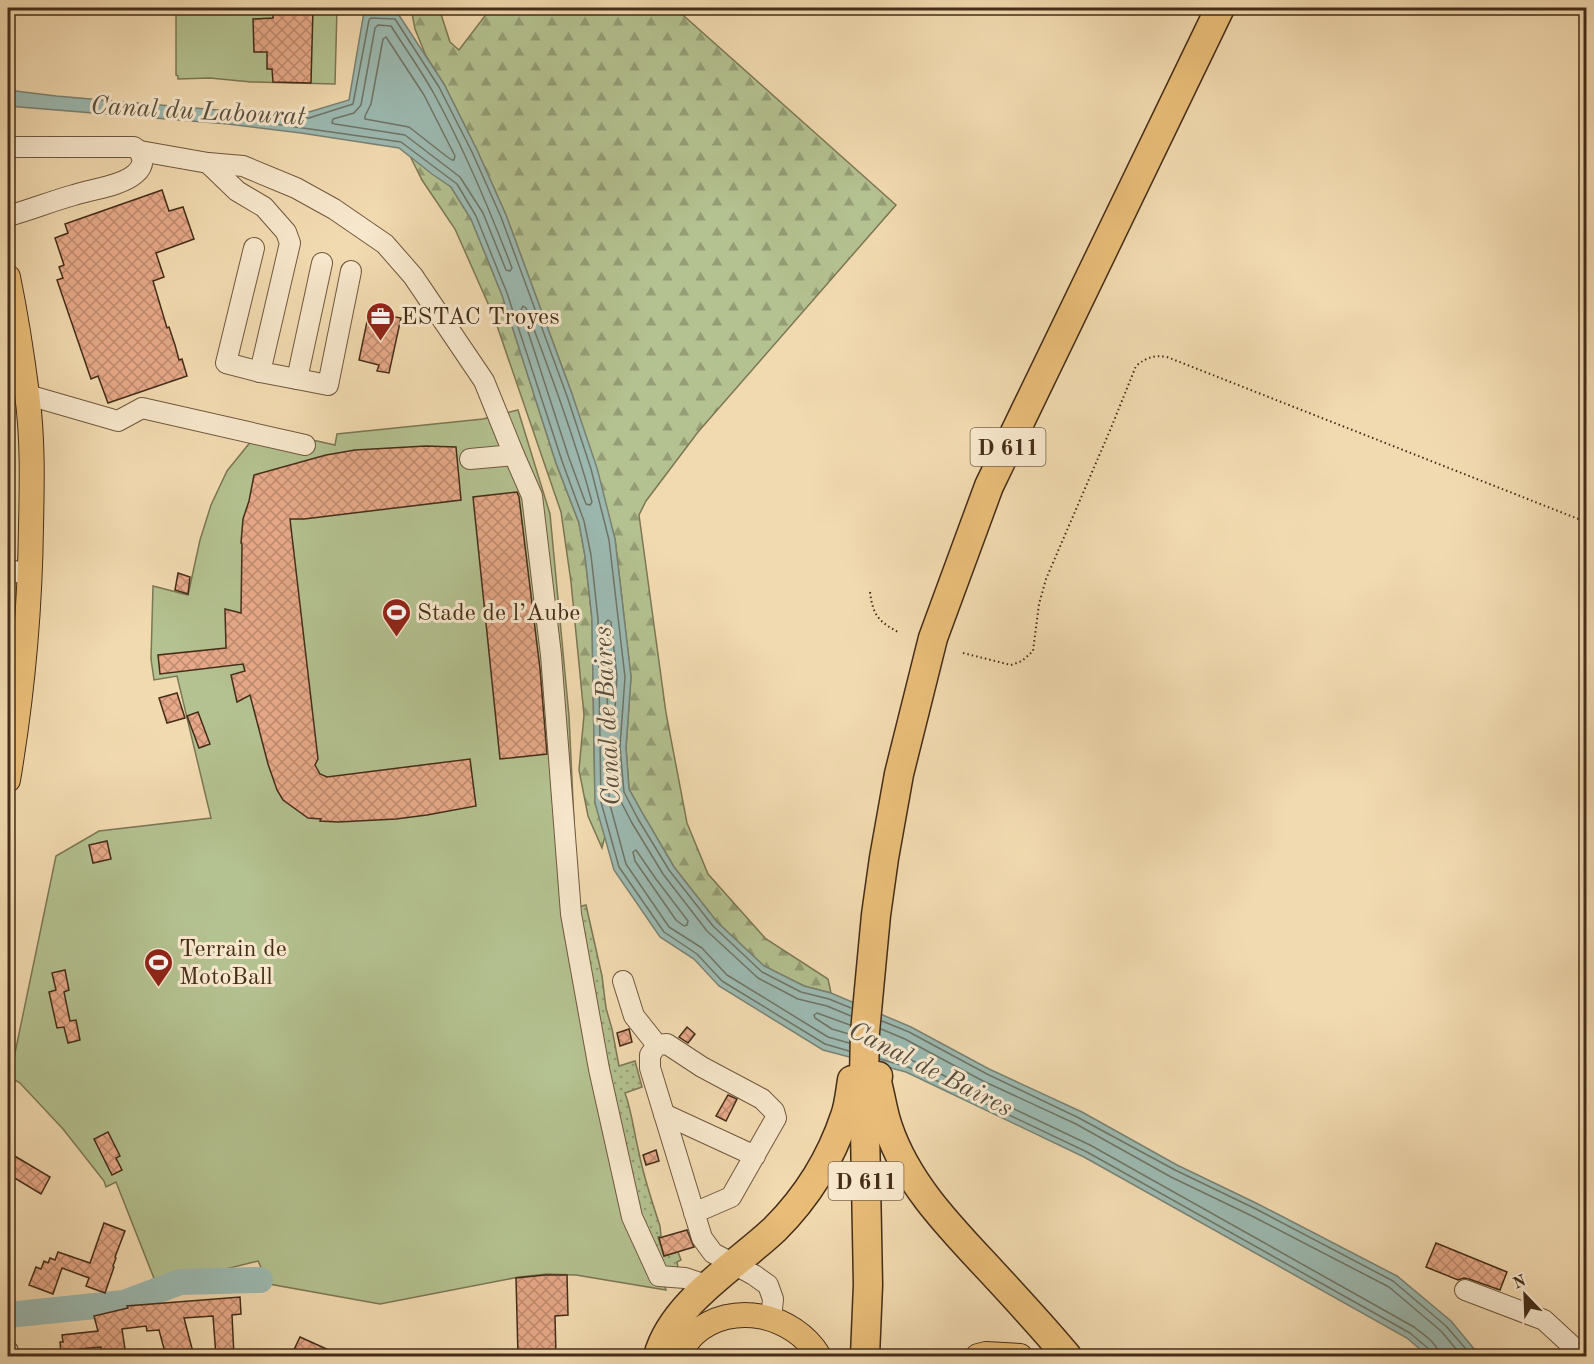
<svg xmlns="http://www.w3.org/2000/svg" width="1594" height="1364" viewBox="0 0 1594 1364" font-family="'Old Standard TT',serif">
<defs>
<pattern id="grass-dots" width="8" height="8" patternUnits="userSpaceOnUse" patternTransform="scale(1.5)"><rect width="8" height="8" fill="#b4c190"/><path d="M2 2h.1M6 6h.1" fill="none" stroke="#949d75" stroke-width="1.8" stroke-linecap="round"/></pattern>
<pattern id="forest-firs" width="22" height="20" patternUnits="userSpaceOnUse" patternTransform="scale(1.5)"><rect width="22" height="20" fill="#b4c190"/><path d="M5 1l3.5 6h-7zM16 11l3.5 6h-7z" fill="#949d75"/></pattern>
<pattern id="building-cross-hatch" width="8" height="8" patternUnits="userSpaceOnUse" patternTransform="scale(1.5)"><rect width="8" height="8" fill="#e7a989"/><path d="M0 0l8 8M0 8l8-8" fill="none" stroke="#bd8a6f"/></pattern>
</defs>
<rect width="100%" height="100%" fill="#f2dab0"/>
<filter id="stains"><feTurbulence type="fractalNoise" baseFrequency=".00333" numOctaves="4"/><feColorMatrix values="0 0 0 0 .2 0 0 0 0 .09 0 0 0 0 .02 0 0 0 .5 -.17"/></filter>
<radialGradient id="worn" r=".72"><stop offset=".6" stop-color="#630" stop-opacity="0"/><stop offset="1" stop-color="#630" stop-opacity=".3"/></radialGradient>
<path fill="url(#grass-dots)" stroke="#7c7754" stroke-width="1.5" d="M586 905 602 976 606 1008 612 1029 619 1066 635 1061 642 1087 625 1093C632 1112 634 1133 639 1153 644 1178 652 1202 660 1226L661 1236 658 1237 664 1256 678 1252 681 1260 677 1262 678 1267 661 1272 637 1202 591 997 578 907Z"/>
<g fill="url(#forest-firs)" stroke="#7c7754" stroke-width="1.5">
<polygon points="411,8 439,8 450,42 459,50 491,8 675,8 896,205 698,432 646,501 639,515 666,713 687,823 708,874 766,939 828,979 831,993 804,986 764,966 717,922 674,867 644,816 629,789 626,748 631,677 615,539 572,394 506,215 477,150 444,84 426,56 415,29"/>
<polygon points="410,156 451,187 471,219 502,295 556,463 579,523 585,556 592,619 595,803 605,836 602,848 588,816 579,770 584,715 571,582 561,512 494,317 455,229 422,180"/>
</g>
<g fill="#b4c190" stroke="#7c7754" stroke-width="1.5">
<polygon points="176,8 337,8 335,84 251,82 210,78 178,79 178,76 176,75"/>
<polygon points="518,410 550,514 569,716 578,907 591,997 637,1202 666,1290 576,1275 547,1274 519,1277 380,1304 269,1284 258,1261 157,1286 116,1182 106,1187 104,1181 63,1129 20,1083 10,1077 56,856 99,831 211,818 177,676 154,680 151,659 153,586 188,595 200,540 211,505 227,471 252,440 249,426 335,445 337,434 483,419"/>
</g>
<polygon fill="#9cbab2" stroke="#798274" stroke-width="1.5" points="364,12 397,12 444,84 477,150 506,215 572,394 597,468 615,539 631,677 626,748 629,789 644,816 674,867 717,922 764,966 804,986 831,993 911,1027 989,1069 1082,1112 1177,1165 1258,1204 1397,1276 1451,1321 1480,1356 1428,1356 1407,1338 1084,1157 906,1072 823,1050 719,986 694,959 660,937 614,870 595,803 592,619 585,556 579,523 556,463 502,295 471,219 451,187 432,174 399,148 301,133 228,124 8,106 8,90 56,96 241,112 309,112 349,100"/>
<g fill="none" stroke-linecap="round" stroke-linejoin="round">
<g stroke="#707465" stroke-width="1.5">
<path d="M378 25 391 26C405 48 420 69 433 92 464 148 489 208 512 268L510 271 506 270 483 213 460 177 405 135 335 124 332 123 333 119 354 113 361 105 375 28Z"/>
<polygon points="386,37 424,95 455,156 454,160 452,160 446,156 409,127 365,119 365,116 371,104 383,39"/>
<path d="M523 306 526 308C550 372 574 436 592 502L590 505 586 504 569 458 521 310Z"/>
<polygon points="608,620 611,622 617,677 614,725 611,728 608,725 605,623"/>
<polygon points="636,850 656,879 688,921 687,925 684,926 676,920 635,861 633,852"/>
<polyline points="882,1021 909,1032 987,1074 1079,1118 1175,1170 1256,1209 1393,1281 1446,1326 1472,1356"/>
<polyline points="881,1029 905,1039 983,1081 1076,1124 1171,1177 1252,1216 1389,1287 1441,1331 1462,1356"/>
<polyline points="849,1034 832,1029 815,1018 814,1015 817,1013 850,1025"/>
<polyline points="849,1043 828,1037 727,975 702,948 669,927 626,864 609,801 609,772 612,771 614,772 617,794 632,823 663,874 707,931 758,978 798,999 827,1006 851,1016"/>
<polyline points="849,1051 825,1044 722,981 697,954 664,932 619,867 601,802 598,619 591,555 584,521 562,461 507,293 476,216 457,184 401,142 275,124 273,122 273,119 275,118 309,118 353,104 369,20 371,18 395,19 439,87 472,152 501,217 567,396 591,469 609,540 625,677 620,747 624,792 638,819 669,870 713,926 762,972 801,992 829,999 851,1008"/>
<path d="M880 1051 911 1060 1090 1145 1414 1327C1424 1335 1438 1343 1439 1356"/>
<polyline points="880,1059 908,1067 1087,1152 1410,1333 1430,1350 1431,1356"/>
</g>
<polyline stroke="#9cbab2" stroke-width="26" points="8,1315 124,1303 180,1282 260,1280"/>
</g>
<g fill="url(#building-cross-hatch)" stroke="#442d18" stroke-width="1.5">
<polygon points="273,8 313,8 311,83 273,82 272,69 267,69 267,52 254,52 253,19 273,18"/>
<polygon points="162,190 169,211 183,207 194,239 156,253 164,277 153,281 167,328 169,327 175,345 179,360 182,359 187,376 108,403 98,376 91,379 57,280 63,278 59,267 64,265 55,238 68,233 65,224"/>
<polygon points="369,312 401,318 389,373 377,371 379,365 359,360"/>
<polygon points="426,446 456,447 461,500 304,519 290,519 318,759 315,765 320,774 327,777 470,759 476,806 427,815 396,819 338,822 320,821 321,819 308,818 283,800 277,790 268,764 250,695 237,702 231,675 245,671 243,664 160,674 158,655 226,648 225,609 241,613 242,544 241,543 243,519 249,501 254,475 326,455 355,450"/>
<polygon points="517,492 519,497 540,669 547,754 500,759 473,497"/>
<polygon points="178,573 190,577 188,594 175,590"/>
<polygon points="177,693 185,718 167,723 159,698"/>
<polygon points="198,712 210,744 199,748 187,716"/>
<polygon points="107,841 111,859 93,863 89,845"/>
<polygon points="65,970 69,990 64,992 70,1021 76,1020 80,1040 68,1043 64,1027 57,1028 49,992 56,990 52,973"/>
<polygon points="687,1027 695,1034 688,1043 679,1037"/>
<polygon points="629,1029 632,1042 620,1046 617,1033"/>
<polygon points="728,1095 737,1099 726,1121 716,1116"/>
<polygon points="108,1132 120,1156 116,1158 122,1170 112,1175 94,1139"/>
<polygon points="656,1150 659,1161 646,1165 643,1155"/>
<polygon points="8,1152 50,1177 41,1194 8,1174"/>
<polygon points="104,1223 125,1231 115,1257 116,1258 113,1266 114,1267 105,1293 86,1286 89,1278 62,1268 53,1294 29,1285 36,1267 41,1269 44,1261 48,1263 50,1258 55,1260 58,1252 90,1263"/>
<polygon points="687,1230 694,1247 664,1256 659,1238"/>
<polygon points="1436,1243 1507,1272 1500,1290 1469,1279 1464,1278 1458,1280 1426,1267"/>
<polygon points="545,1275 567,1275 568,1315 555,1316 556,1356 518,1356 516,1278"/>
<polygon points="240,1297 241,1314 232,1315 234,1356 216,1356 213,1316 184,1318 194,1356 166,1356 159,1330 147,1331 146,1326 122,1329 126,1356 102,1356 101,1347 79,1349 80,1356 61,1356 60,1342 63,1342 62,1335 98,1331 94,1316 128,1308 127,1306"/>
<polygon points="300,1337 342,1356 291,1356"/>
</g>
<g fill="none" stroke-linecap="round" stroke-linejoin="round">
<defs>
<g id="minor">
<path d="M8 147H134C145 154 145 166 135 174 121 186 92 189 74 195 52 201 30 210 8 216"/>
<polyline points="140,151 208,163 243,166 296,188 334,209 385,244 413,276 484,381 514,455 470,459"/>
<polyline points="208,163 237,191 264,207 286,232 290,243 260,372 226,363 254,248"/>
<polyline points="260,372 297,379 322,263"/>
<polyline points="297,379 328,385 351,271"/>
<polyline points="28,395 118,421 142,408 305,445"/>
<polyline points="514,455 532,496 551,655 571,914 599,1069 632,1217 659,1276 685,1278 709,1286"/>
<polyline points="8,569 30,576"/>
<polyline points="623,981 634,1016 657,1045"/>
<polyline points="664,1114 755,1156"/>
<polyline points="694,1213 731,1197 776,1118 774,1111 762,1099 702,1067 667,1044 657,1045 650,1055 650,1068 702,1238 713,1253 754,1275 768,1285 773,1299 771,1319"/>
<polyline points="1465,1290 1544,1320 1583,1356"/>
<polyline points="8,1351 9,1356"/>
</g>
<g id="major">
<path d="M8 277C16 316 22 355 27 394 33 438 32 482 31 526 30 611 22 697 8 780"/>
<path d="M676 1356C682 1349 687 1341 694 1334 732 1300 793 1314 819 1356"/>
<polyline points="978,1356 986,1354 1020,1356"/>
</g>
<g id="highway">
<path d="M878 1076 877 1082C881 1097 883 1113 888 1127 907 1184 951 1228 991 1271 1017 1299 1043 1327 1067 1356"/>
<path d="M658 1356C673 1302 736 1266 775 1229 807 1197 831 1158 845 1116 849 1105 850 1092 852 1080"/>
<polyline points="865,1356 868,1285 864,1077 865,1032 876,915 884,858 899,774 933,638 989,486 1220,8"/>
</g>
</defs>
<use href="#minor" stroke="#70583e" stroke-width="22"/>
<use href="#major" stroke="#442d18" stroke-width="26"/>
<use href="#highway" stroke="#442d18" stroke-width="31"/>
<g stroke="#442d18" stroke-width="2" stroke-dasharray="1.5 3" stroke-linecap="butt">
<path d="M870 592C873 616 879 622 900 633"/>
<path d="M963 653 1011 665 1022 661 1033 651 1039 604 1046 579 1111 428 1136 366C1147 357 1154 355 1167 357L1586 522"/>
</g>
<use href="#minor" stroke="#f7e7cc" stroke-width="20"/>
<use href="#major" stroke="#e9bd78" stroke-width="24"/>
<use href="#highway" stroke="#e9bd78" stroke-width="28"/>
</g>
<defs>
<symbol id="office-pin" viewBox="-11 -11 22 30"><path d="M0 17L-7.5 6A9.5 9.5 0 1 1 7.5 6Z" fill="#8f2418" stroke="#f7e7cc"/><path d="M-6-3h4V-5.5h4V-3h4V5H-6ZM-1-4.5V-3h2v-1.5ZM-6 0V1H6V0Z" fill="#fff"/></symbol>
<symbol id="stadium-pin" viewBox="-11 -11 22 30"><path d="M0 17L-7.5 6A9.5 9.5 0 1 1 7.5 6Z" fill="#8f2418" stroke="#f7e7cc"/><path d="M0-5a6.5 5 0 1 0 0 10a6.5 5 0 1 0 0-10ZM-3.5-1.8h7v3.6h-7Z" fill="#fff"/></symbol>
</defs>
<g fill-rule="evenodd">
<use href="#office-pin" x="364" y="300" width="33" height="45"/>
<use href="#stadium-pin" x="380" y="596" width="33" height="45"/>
<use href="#stadium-pin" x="142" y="946" width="33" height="45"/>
</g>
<g text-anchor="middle" stroke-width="6" stroke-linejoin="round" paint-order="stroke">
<g fill="#f7e7cc" stroke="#7a654e" stroke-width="1.5">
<rect x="970.5" y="428" width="75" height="38" rx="4.5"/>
<rect x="828.5" y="1162" width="75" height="38" rx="4.5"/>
</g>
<g font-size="22" font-weight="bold" fill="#442d18">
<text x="1008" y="455">D 611</text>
<text x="866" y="1189">D 611</text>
</g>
<g font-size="24" fill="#442d18" stroke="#f7e7cc" text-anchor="start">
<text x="401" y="324">ESTAC Troyes</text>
<text x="417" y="620">Stade de l’Aube</text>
<text x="179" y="956">Terrain de<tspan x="179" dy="28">MotoBall</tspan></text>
</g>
<g font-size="26" font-style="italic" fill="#5a503e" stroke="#f7e7cc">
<text transform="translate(198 110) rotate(3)" y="9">Canal du Labourat</text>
<text transform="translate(606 716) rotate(-93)" y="9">Canal de Baires</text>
<text transform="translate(931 1068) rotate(27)" y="9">Canal de Baires</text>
</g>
</g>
<rect width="1594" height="1364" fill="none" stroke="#f2dab0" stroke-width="30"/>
<rect x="9" y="9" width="1576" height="1346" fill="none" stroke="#442d18" stroke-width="3"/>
<rect x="15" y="15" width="1564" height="1334" fill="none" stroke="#442d18" stroke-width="1.5"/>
<g transform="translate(1525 1295) rotate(337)" stroke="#f7e7cc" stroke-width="4.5" paint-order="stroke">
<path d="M0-4.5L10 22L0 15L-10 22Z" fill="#442d18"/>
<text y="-9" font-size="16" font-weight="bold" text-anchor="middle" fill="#442d18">N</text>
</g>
<rect width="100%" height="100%" filter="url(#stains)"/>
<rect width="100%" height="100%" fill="url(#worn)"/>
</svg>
